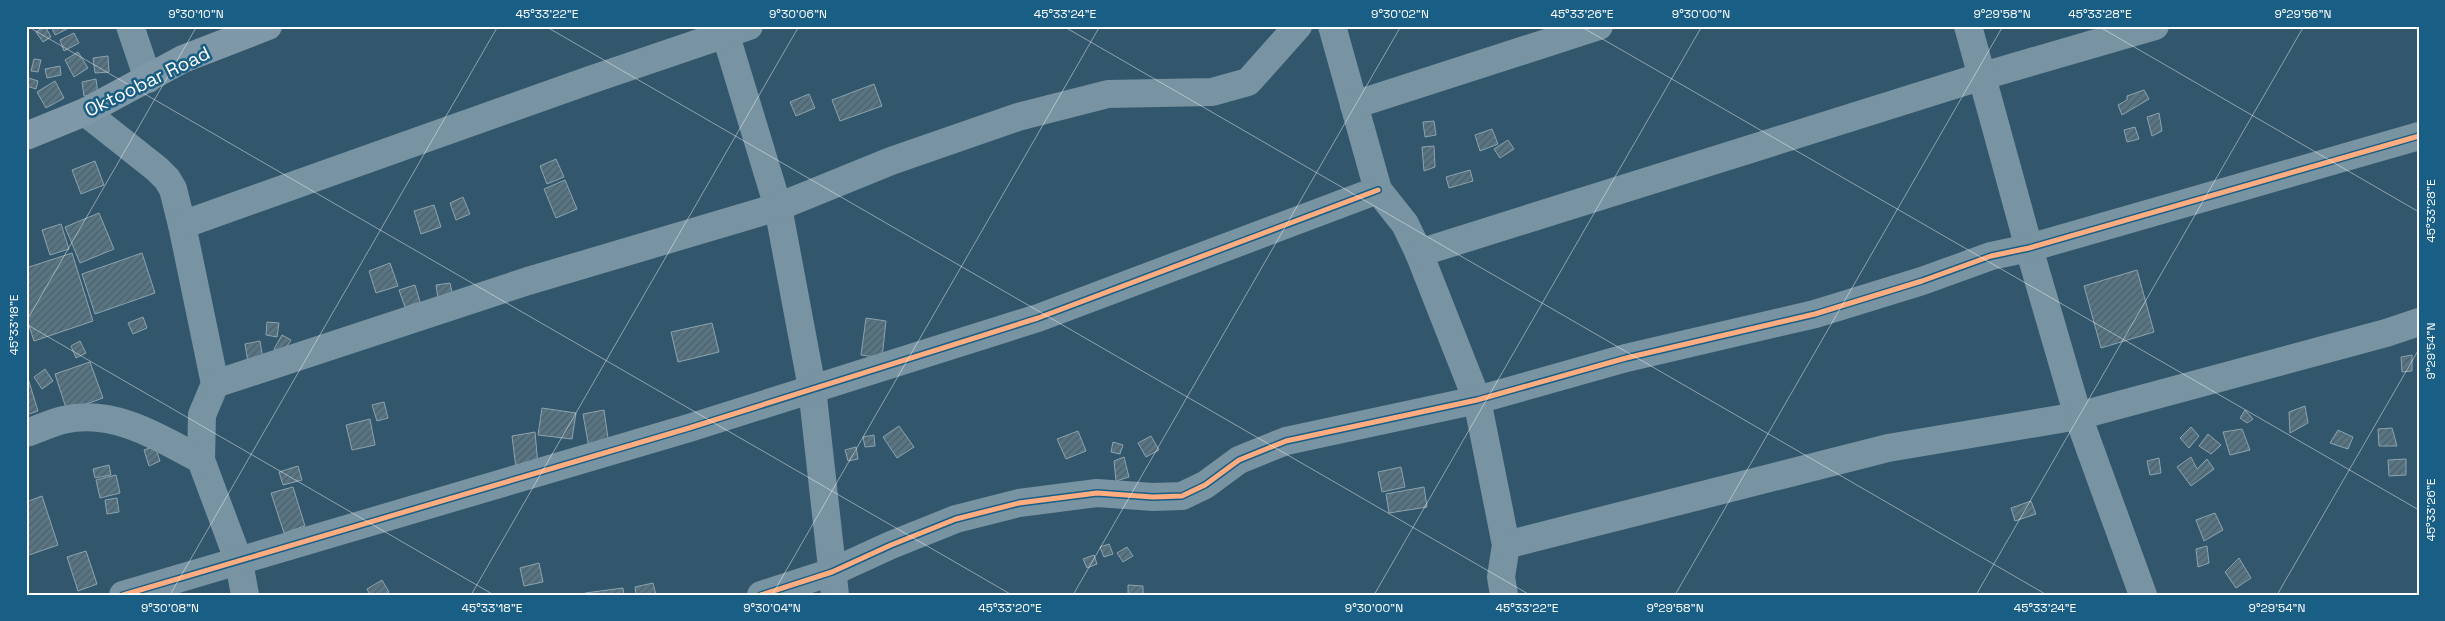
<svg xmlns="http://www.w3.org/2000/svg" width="2445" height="621" viewBox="0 0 2445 621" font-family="'Space Grotesk',sans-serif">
<defs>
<pattern id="building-hatch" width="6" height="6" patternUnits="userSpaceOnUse" patternTransform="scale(1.25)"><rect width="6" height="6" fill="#587584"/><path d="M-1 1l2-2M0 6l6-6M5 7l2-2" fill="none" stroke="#515e65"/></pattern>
</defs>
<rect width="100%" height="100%" fill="#32576c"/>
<g fill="url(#building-hatch)" stroke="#8ca3b0">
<polygon points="45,26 51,37 43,42 36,32"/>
<polygon points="51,26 65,26 67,29 55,35"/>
<polygon points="74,33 79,43 64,51 60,40"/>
<polygon points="78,52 88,68 74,77 65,60"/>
<polygon points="108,56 109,72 95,73 93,58"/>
<polygon points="34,59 41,60 38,72 31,71"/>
<polygon points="60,66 61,75 47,78 45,69"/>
<polygon points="29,78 38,81 36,89 27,86"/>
<polygon points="96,79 98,94 84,96 82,82"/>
<polygon points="55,81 64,98 46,108 37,92"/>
<polygon points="874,84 882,106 840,121 832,100"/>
<polygon points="2144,90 2149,99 2122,115 2118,105 2127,100 2127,96"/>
<polygon points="809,94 815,108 796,116 790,102"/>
<polygon points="2159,113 2162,131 2152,136 2147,117"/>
<polygon points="1434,121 1436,135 1425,137 1423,122"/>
<polygon points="2135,127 2139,139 2127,142 2124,130"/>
<polygon points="1492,129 1498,144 1480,151 1475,135"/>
<polygon points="1508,140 1514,149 1500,158 1494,149"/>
<polygon points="1434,146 1435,167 1424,171 1422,147"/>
<polygon points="556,159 564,177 547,184 540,166"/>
<polygon points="95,161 104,185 81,194 72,170"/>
<polygon points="1470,170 1473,181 1449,188 1446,177"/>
<polygon points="565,180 577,209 556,218 544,189"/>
<polygon points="463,197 470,214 456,220 450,203"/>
<polygon points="434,205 441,227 421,234 414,211"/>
<polygon points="99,213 114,249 80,263 65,227"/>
<polygon points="61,224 69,249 50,255 42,230"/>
<polygon points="72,253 93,321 34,341 26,316 26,268"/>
<polygon points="142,253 155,293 95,314 82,274"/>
<polygon points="390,263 398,286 376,293 369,271"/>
<polygon points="2137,270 2154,332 2101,348 2084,286"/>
<polygon points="450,283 453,297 438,299 436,285"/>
<polygon points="415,285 420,302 405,307 399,290"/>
<polygon points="143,317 147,328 133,334 128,323"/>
<polygon points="866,318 886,321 882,358 861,355"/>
<polygon points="267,322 279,323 277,337 266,335"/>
<polygon points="712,323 719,352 678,362 671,332"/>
<polygon points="282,335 291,340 282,354 274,349"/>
<polygon points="80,341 86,353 76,358 71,346"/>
<polygon points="260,341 263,359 248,362 245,344"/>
<polygon points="2412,355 2412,371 2402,372 2401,357"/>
<polygon points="90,362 103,398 67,411 55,374"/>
<polygon points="45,369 53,381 42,389 34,377"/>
<polygon points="26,372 38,411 26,415"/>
<polygon points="384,402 388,418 377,421 372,405"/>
<polygon points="2305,406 2308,423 2290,433 2289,412"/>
<polygon points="542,408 576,413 572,439 538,435"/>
<polygon points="604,410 609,445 589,448 583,414"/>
<polygon points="2245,410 2253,419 2247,423 2240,418"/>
<polygon points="370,419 375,445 352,450 346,425"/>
<polygon points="899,426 914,447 897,458 883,437"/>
<polygon points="2191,427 2199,436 2189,448 2180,438"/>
<polygon points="2392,428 2397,446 2379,446 2378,429"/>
<polygon points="2242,429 2250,450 2230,455 2223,432"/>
<polygon points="2338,430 2353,437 2348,449 2330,443"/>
<polygon points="1078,431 1086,451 1066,459 1057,439"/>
<polygon points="535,432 538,465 516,468 512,436"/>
<polygon points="2208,434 2221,445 2211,454 2199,446"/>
<polygon points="874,435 875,446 865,447 863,437"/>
<polygon points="1151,436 1159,450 1146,457 1138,443"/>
<polygon points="1113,442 1123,445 1120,454 1111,452"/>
<polygon points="155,446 160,461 149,466 144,450"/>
<polygon points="856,447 858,459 848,461 845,450"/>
<polygon points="1124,457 1129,477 1116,481 1114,461"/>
<polygon points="2191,457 2197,469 2207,459 2214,469 2191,486 2177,467"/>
<polygon points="2159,458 2161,473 2150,475 2147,461"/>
<polygon points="2406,459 2406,475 2389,476 2388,460"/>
<polygon points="109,465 111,475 95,478 93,469"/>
<polygon points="298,466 302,480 283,485 279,472"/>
<polygon points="1401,467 1405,487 1382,492 1378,472"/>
<polygon points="116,475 120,493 100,498 96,480"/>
<polygon points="293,487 305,526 284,533 271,493"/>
<polygon points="1424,487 1427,507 1389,513 1386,494"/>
<polygon points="42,496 58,545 26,556 26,502"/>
<polygon points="117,498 119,512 107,514 105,500"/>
<polygon points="2031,501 2036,514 2015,521 2011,508"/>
<polygon points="2215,513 2223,530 2204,541 2196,520"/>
<polygon points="1109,544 1113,554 1104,557 1100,547"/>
<polygon points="2207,546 2209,563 2198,567 2196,549"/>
<polygon points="1127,547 1133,556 1123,562 1117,553"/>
<polygon points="86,551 97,584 78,591 67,557"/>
<polygon points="1094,555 1097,564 1087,568 1083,559"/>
<polygon points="2239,558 2251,578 2236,588 2225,572"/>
<polygon points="539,563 543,582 524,586 520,568"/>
<polygon points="382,580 389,592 385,595 370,595 367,589"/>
<polygon points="653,583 656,595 636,595 635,587"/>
<polygon points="1128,585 1143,586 1143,595 1128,595"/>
<polygon points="623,588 624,595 585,595 585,593"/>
</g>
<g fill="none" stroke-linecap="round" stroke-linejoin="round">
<g stroke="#7893a2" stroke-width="28">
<polyline points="130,26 148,79"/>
<polyline points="723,26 778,207 812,388 835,595"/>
<polyline points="1332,26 1378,190 1405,224 1419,253 1477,400 1506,545 1501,577 1504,595"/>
<polyline points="1354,105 1599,26"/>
<polyline points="85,112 157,169 167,179 173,189 182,225 215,384 202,415 201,460 239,562 245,595"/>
<polyline points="182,225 590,80 749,26"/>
<polyline points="1419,253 1983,76 2155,26"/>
<polyline points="215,384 528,281 778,207 891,161 1018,117 1108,94 1212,92 1248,82 1298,26"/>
<path d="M26 433C38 429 51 423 63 420 113 408 159 437 201 460"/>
<polyline points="1506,545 1888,448 2078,416 2029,248 1968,26"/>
<polyline points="123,595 689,428 1038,318 1378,190"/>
<polyline points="761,595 832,572 891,545 956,519 1019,503 1097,493 1153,497 1182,496 1205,485 1239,460 1286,441 1477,400 1626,358 1815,314 1922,281 1991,256 2029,248 2419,136"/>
<polyline points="2143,595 2078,416 2386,333 2419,322"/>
</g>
<polyline stroke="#7f98a7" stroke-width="28" points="26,136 85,112 183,59 268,26"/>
<defs>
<g id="cycleway">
<polyline points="123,595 689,428 1038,318 1378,190"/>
<polyline points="761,595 832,572 891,545 956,519 1019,503 1097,493 1153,497 1182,496 1205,485 1239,460 1286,441 1477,400 1626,358 1815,314 1922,281 1991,256 2029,248 2419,136"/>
</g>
</defs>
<use href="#cycleway" stroke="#195e85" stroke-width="8"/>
<use href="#cycleway" stroke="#ffac80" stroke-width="5"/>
</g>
<path fill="none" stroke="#fff" stroke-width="1" stroke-opacity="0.45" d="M27 26 1012 595M545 26 1530 595M1063 26 2047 595M1580 26 2419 510M2098 26 2419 212M26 322 197 26M26 324 494 595M170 595 498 26M471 595 799 26M772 595 1100 26M1073 595 1401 26M1374 595 1702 26M1675 595 2003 26M1976 595 2304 26M2277 595 2419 349"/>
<g text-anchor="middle" stroke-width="5" stroke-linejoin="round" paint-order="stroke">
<g font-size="19" fill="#fff" stroke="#195e85">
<text transform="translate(147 81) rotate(-26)" y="7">Oktoobar Road</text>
</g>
</g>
<rect width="2445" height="621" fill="none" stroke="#195e85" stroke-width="55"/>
<rect x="28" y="28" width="2390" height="566" fill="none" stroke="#fff" stroke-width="2"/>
<g font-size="12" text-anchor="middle" fill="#fff">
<text x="196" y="18">9°30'10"N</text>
<text x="547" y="18">45°33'22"E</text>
<text x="798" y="18">9°30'06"N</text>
<text x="1065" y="18">45°33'24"E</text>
<text x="1400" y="18">9°30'02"N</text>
<text x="1582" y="18">45°33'26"E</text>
<text x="1701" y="18">9°30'00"N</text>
<text x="2002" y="18">9°29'58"N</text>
<text x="2100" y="18">45°33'28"E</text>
<text x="2303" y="18">9°29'56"N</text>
<text transform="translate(2431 211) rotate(-90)" y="4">45°33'28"E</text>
<text transform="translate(14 325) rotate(-90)" y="4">45°33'18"E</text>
<text transform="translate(2431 351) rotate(-90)" y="4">9°29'54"N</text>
<text transform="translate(2431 510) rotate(-90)" y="4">45°33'26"E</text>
<text x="170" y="612">9°30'08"N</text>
<text x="492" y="612">45°33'18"E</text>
<text x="772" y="612">9°30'04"N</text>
<text x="1010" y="612">45°33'20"E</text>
<text x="1374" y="612">9°30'00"N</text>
<text x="1527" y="612">45°33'22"E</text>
<text x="1675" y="612">9°29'58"N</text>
<text x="2045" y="612">45°33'24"E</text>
<text x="2277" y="612">9°29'54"N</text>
</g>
</svg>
